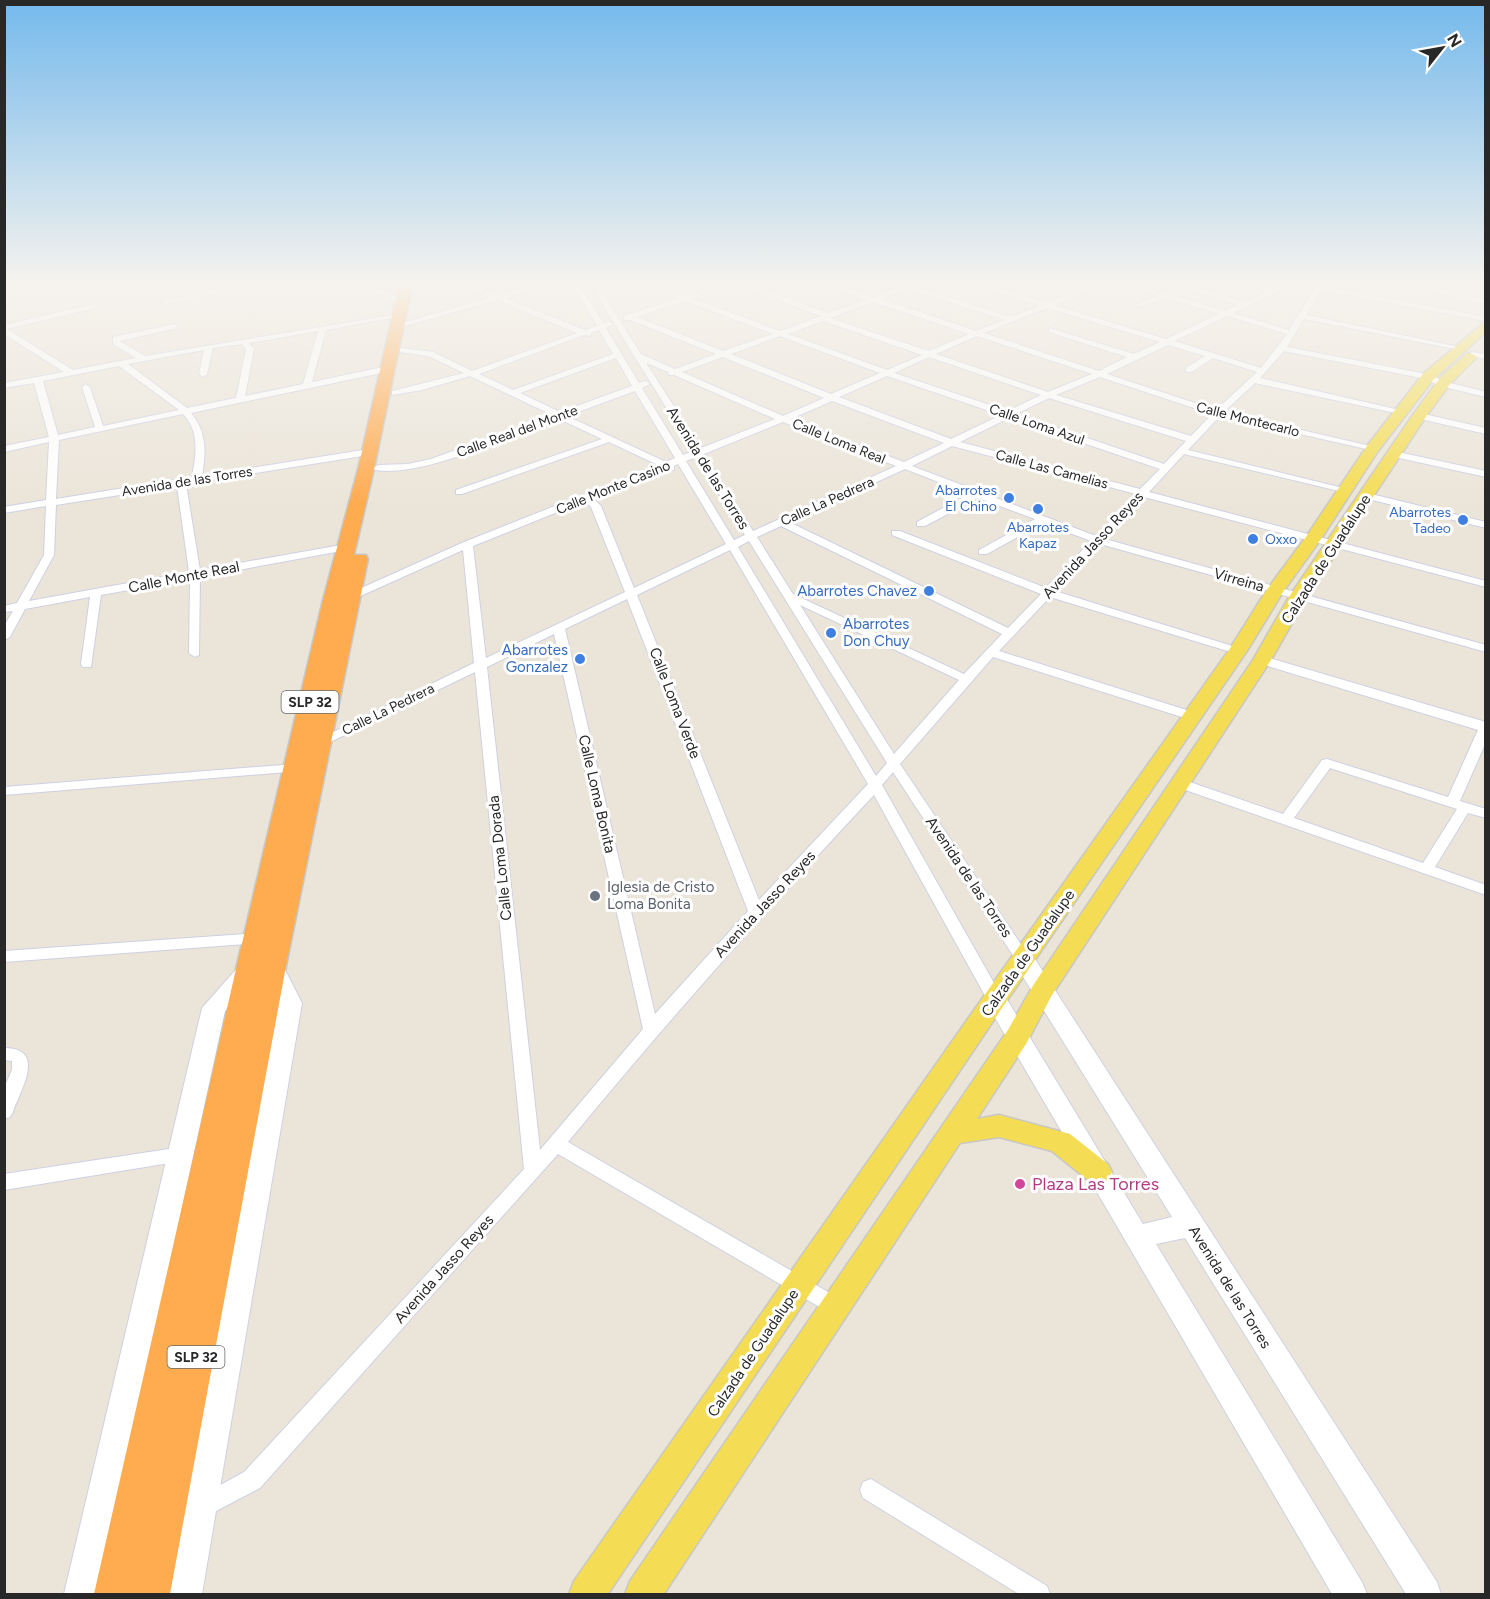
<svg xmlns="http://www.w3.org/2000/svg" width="1490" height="1599" viewBox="0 0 1490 1599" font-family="Figtree,sans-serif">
<rect width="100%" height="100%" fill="#ebe5d9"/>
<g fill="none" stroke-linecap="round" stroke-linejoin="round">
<defs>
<g id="street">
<polygon points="44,281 59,281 25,290 4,290 4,286 25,286"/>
<polygon points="262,281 279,281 164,304 160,302"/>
<polygon points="353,281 363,281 406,301 399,303"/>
<path d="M452 281H463L498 295 547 281H559L505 298 585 330 597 326 571 281H578L603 323 609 322 613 324 606 328 639 383 646 381 650 384 642 388 683 455 693 451 588 281H595L641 354 675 369 716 354 630 320H624V316L678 298 635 281C655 281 669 295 685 296 697 296 720 281 739 281L828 313 866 300 814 281H826L873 297 916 281H927L916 286 1011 317 1040 306 964 281H976L1047 303 1080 290 1058 281C1068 281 1080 287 1087 287 1095 286 1102 281 1111 281L1054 305 1166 339 1219 314 1166 298 1138 307V303L1158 296 1112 281H1124L1225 311 1238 305 1163 281H1175L1245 302 1266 292 1228 281H1241L1272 289 1289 282 1307 281 1291 286 1233 313 1289 330 1315 289 1308 288 1307 286 1311 284 1486 317V321L1321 290 1306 315 1464 348 1460 350 1304 319 1287 347 1431 375 1446 382 1486 392V397L1440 386 1426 379 1284 351 1260 378 1404 411 1400 414 1255 383 1224 412 1375 447V451L1220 416 1188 450 1347 489V493L1184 454 1149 492 1486 581V587L1144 497 1105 539 1486 645V652L1100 544 1055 591 1242 649 1244 651 1242 653H1234L1050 597 999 651 1196 713 1198 716 1196 719H1188L993 657 900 764 1028 955 1031 959 1028 963H1018L893 772 882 785 1003 999 1001 1003 995 1005 989 1003 874 795C768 908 666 1023 568 1142L842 1300 845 1306 842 1312 835 1315 828 1312 558 1154 260 1488 203 1518 195 1515 192 1507 195 1499 244 1472 524 1169 475 672 324 745H314L313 742 474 663 463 550 356 598H348V594L464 542 658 465 609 442 462 494H456V490L602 439 559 419C513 435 421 478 375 470L373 468 378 465 408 464 431 459 552 415 470 376 422 390 392 395V391L464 373 428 356 400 352V348L433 352 472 371 577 333 497 300 405 326V322L490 298ZM733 284 821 316 780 331 692 298ZM909 289 1004 320 976 331 881 299ZM685 301 773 334 723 351 637 317ZM873 302 969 334 929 351 830 318ZM1047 308 1160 342 1134 354 1049 328V332L1127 357 1099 371 984 333ZM1227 316 1287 334 1261 368 1174 341ZM823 321 922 355 887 370 788 334ZM599 330 613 354 513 390 479 374 584 335 591 336V333ZM780 336 880 373 831 394 731 354ZM977 336 1092 374 1048 392 936 354ZM1168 345 1205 356 1186 368V372H1192L1213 358 1257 372 1216 410 1107 374ZM723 357 824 398 783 416 682 372ZM929 357 1041 395 1008 411 894 373ZM616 358 632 386 560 412 520 393ZM646 363 668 372 669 375H674L775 419 701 448ZM887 376 1001 415 951 439 839 397ZM1100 377 1212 414 1191 436 1056 395ZM635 391 675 458 666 462 567 416ZM1049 398 1186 441 1164 464 1016 414ZM832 401 944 443 904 462 791 419ZM1009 418 1160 469 1140 489 960 442ZM783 422 896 466 753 531 704 454ZM952 446 1136 494 1096 536 912 466ZM696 457 745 535 734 540 686 461ZM678 464 726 544 634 588 601 506 593 498 665 469 674 470V466ZM905 469 969 494 917 522V526H925L978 498 1035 519 979 550V554H987L1043 523 1091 541 1046 588 900 531H892V535L1041 594 1008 628 789 522ZM585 501 591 507 625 592 486 658 473 546ZM781 526 1002 634 964 674 793 594 757 537ZM749 541 887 763 876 776 738 547ZM730 550 868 784 759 900 637 595ZM627 599 748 911 655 1014 565 629ZM800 605 959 680 894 754ZM554 634 643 1029 540 1150 487 667Z"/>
<polygon points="1390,281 1405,281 1486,300 1486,304"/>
<polygon points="1468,281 1486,282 1486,286 1468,283"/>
<path d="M93 304 97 306 96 308 7 329 73 370 136 358 113 344V337L174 324H177V328L120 341 145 356 399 314 403 316 326 330 312 382 388 366 391 367V371L191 413C207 432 206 452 202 476L369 449 374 452 369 455 186 484 200 570 347 544 352 547 347 550 200 577 199 655 195 657 189 653 190 579 101 595 91 667H83L81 664 90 597 25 609 10 637 4 640V626L13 611 4 612V606L17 603 44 555 46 506 4 513V507L46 500 49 442 4 452V446L49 437 34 383 4 388V383L64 372 4 334V325ZM318 331 303 384 245 396 254 349 249 343ZM242 344 246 349 236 398 187 408 128 364 204 350 199 374 203 377 207 374 213 348ZM119 366 179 410 103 426 90 387 86 384 82 387 95 427 58 435 43 381ZM183 414C200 431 196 456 192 477L56 499 59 440ZM177 486 189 572 29 601 54 555 56 505Z"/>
<polygon points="1471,352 1486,354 1486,359 1471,356"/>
<polygon points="1419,413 1486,428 1486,434 1416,418 1415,416"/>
<polygon points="1393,451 1486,471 1486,477 1390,456 1388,454"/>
<polygon points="1367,493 1486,522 1486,528 1364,498 1364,494"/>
<path d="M1262 656 1486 722V742L1460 801 1486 809V818L1468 813 1435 867 1486 885V895L1174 786 1172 783 1174 780H1184L1283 814 1322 760 1327 759 1448 797 1478 730 1258 663 1256 660ZM1330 768 1457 809 1423 863 1294 818Z"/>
<polygon points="295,764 302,768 300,771 4,795 4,787"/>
<polygon points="258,933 263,934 266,938 263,942 258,943 4,962 4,951"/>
<path d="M4 1048C47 1048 21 1089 13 1112L10 1117 4 1119V1088L12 1070V1061L4 1060Z"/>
<polygon points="182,1147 188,1149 191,1154 188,1159 182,1161 4,1190 4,1174"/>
<polygon points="871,1479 1047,1586 1050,1594 1019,1594 863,1498 860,1490 863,1482"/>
</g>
<g id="secondary">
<polygon points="1023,951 1031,953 1437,1582 1441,1594 1406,1594 1185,1238 1156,1244 1362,1582 1367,1594 1332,1594 984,999 987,993 995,991 1003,993 1143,1224 1172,1217 1012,959 1015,953"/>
<polygon points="272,958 280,960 302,1003 202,1594 169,1594 278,1003 261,966 264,960"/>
<polygon points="248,963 256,965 259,971 225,1011 97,1594 64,1594 202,1008 240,965"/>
</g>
<g id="primary">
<polygon points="1486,321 1486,332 1433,380 1378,451 1321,539 1283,592 1247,651 1004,1005 608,1594 569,1594 574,1581 986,993 1229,650 1266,591 1306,537 1367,446 1423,374"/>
<polygon points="1471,353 1477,357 1450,384 1425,418 1307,597 1271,660 1052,995 1026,1044 977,1119 999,1115 1070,1134 1108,1164 1112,1172 1108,1180 1098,1184 1088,1180 1052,1151 999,1137 960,1143 664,1594 625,1594 630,1581 1008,1030 1034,984 1253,660 1289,597 1412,416 1440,378 1466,354"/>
</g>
<polygon id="highway" points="400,281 413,281 374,469 354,555 366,555 368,559 286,966 170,1594 94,1594 236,969 322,604 358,469"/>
</defs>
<use href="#street" stroke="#ced0e2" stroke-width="2"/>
<use href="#secondary" stroke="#ced0e2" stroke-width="2"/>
<use href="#primary" stroke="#c7c7c7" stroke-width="3"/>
<use href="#highway" stroke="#c7c7c7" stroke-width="3"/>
<use href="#street" fill="#fff" fill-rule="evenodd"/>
<use href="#secondary" fill="#fff" fill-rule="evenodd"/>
<use href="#primary" fill="#f4dd54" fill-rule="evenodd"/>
<use href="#highway" fill="#ffab50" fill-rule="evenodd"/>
</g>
<linearGradient id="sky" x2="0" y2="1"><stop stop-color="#74b9ec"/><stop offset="0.56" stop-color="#f6f3ee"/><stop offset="1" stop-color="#f6f3ee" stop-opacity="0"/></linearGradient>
<rect width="1490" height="505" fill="url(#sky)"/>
<g fill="#3f7fe0" stroke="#fff" stroke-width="2">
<circle cx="1009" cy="498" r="6"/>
<circle cx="1038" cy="509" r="6"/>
<circle cx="1463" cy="520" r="6"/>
<circle cx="1253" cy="539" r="6"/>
<circle cx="929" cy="591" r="6"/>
<circle cx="831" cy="633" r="6"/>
<circle cx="580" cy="659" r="6"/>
</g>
<circle fill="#6b7280" stroke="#fff" stroke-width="2" cx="595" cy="896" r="6"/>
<circle fill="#d1479c" stroke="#fff" stroke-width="2" cx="1020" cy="1184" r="6"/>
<g text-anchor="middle" stroke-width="6" stroke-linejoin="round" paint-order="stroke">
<g font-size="14" fill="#282828" stroke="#fff">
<text transform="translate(1248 419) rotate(14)" y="5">Calle Montecarlo</text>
<text transform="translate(1037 424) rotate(19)" y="5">Calle Loma Azul</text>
<text transform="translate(517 431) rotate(-20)" y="5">Calle Real del Monte</text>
<text transform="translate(839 441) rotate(22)" y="5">Calle Loma Real</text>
<text transform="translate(1052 469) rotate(15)" y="5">Calle Las Camelias</text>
<text transform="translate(187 481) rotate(-9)" y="5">Avenida de las Torres</text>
<text transform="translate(613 487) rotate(-22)" y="5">Calle Monte Casino</text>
<text transform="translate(827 501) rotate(-24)" y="5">Calle La Pedrera</text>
<text transform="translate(388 709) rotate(-26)" y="5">Calle La Pedrera</text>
</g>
<g font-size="14" fill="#366cbe" stroke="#fff" text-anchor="end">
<text x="997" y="495">Abarrotes<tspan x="997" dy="16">El Chino</tspan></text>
<text x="1451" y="517">Abarrotes<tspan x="1451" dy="16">Tadeo</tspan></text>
<text x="1038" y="532" text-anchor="middle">Abarrotes<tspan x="1038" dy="16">Kapaz</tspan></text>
<text x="1265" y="544" text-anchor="start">Oxxo</text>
</g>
<g fill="#fff" stroke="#686868" stroke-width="1.5">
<rect x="281.5" y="691" width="57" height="22" rx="4.5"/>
<rect x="167.5" y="1346" width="57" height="22" rx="4.5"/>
</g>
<g font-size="14" font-weight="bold" fill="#282828">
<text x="310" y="707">SLP 32</text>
<text x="196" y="1362">SLP 32</text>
</g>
<g font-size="15" fill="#282828" stroke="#fff">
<text transform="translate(708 468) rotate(58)" y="5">Avenida de las Torres</text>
<text transform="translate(1093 545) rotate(-47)" y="5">Avenida Jasso Reyes</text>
<text transform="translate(1326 559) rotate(-57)" y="5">Calzada de Guadalupe</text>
<text transform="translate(184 577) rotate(-11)" y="5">Calle Monte Real</text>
<text transform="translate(1239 580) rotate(16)" y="5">Virreina</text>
<text transform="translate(675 703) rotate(69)" y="5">Calle Loma Verde</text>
<text transform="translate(597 794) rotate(77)" y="5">Calle Loma Bonita</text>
<text transform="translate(500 858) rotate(-96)" y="5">Calle Loma Dorada</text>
<text transform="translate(969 877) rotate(56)" y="5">Avenida de las Torres</text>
<text transform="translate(765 904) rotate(-47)" y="5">Avenida Jasso Reyes</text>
<text transform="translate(1028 953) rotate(-55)" y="5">Calzada de Guadalupe</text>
<text transform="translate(444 1269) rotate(-48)" y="5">Avenida Jasso Reyes</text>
<text transform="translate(1230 1287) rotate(58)" y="5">Avenida de las Torres</text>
<text transform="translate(753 1353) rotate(-56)" y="5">Calzada de Guadalupe</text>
</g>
<g font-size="15" fill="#366cbe" stroke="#fff" text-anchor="end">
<text x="917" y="596">Abarrotes Chavez</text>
<text x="843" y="629" text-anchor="start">Abarrotes<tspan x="843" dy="17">Don Chuy</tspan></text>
<text x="568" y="655">Abarrotes<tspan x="568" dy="17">Gonzalez</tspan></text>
</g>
<g font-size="15" fill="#5b616d" stroke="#fff" text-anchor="start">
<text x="607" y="892">Iglesia de Cristo<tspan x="607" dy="17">Loma Bonita</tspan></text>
</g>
<g font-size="18" fill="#b23c85" stroke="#fff" text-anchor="start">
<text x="1032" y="1190">Plaza Las Torres</text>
</g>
</g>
<rect width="1490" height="1599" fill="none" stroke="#282828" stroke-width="12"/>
<g transform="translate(1442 48) rotate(59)" stroke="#ffffff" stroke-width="4.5" paint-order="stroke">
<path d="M0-4.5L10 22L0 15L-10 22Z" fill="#282828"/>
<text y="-9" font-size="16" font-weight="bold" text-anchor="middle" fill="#282828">N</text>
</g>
</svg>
